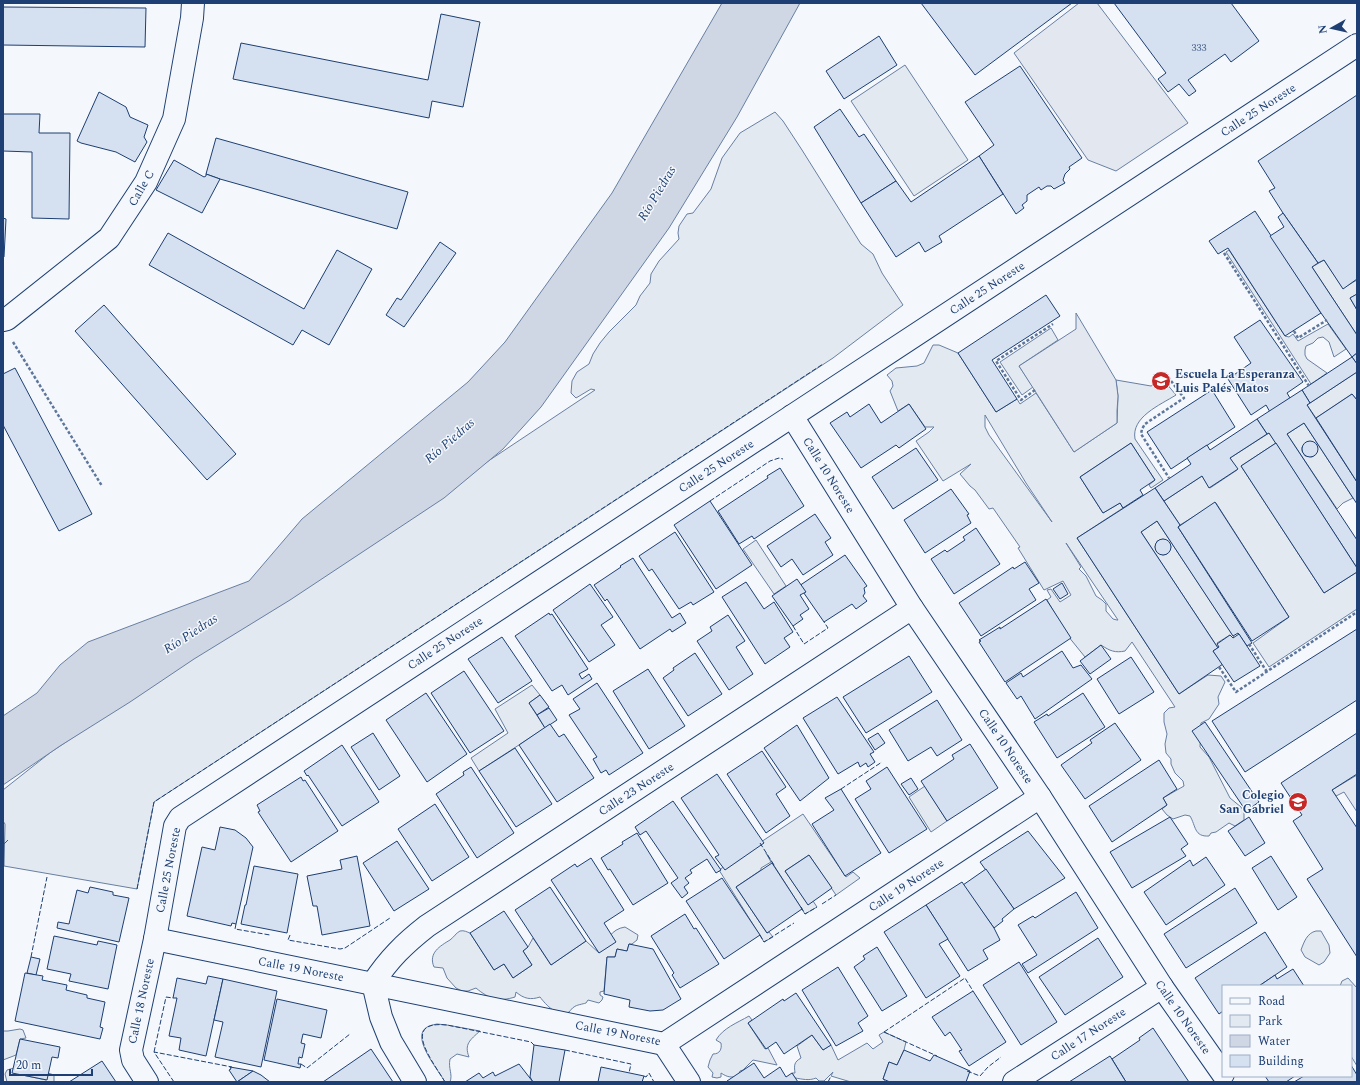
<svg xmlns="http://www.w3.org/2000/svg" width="1360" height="1085" viewBox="0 0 1360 1085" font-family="Spectral,serif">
<rect width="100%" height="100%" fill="#f4f7fb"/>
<g fill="#e3e9f0" stroke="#687fa3" fill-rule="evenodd">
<polygon points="905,65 968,160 914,196 851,101"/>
<polygon points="775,112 783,121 802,150 861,244 873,254 882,273 903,305 833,358 154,802 137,889 4,866 5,824 3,821 3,790 51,752 595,390 591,389 576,398 571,393 572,381 577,372 589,364 593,354 600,343 609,332 636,305 640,296 650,283 651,274 659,261 679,239 678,233 679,226 687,214 693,213 711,189 722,158 740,133"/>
<polygon points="1229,250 1285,336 1289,337 1293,334 1298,341 1328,324 1346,349 1334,357 1329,342 1323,337 1318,338 1313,343 1306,346 1305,350 1305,355 1307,359 1327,373 1311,384 1226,252"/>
<polygon points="1324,260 1343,288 1357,280 1357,294 1350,298 1357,310 1357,335 1312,267"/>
<polygon points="1051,328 1058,340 1019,366 1033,387 1022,395 1000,362"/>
<path d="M933 345H939L958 353 996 412 1017 399 1020 404 1036 393 1074 452 1117 423 1118 396 1116 380 1151 386 1160 382 1161 377 1176 395C1160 405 1131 417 1135 439L1163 480 1151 488 1149 485 1155 480 1131 443 1080 477 1103 513 1120 503 1123 508 1077 538 1179 694 1208 675 1221 676 1225 682 1218 697 1219 704 1209 719 1201 723 1200 747 1209 757 1230 798 1241 807 1244 812V820L1235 826 1229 823 1216 832 1211 833 1209 836C1194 837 1196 826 1190 816L1185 815 1173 819 1167 815 1162 809 1167 805 1163 798 1184 786 1183 781 1175 773 1171 764V759L1166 753 1165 744 1167 734 1164 722V713L1169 708 1175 707 1132 642 1125 651C1115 653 1110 651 1101 645L1085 657 1068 636 1047 600 1051 597 1047 590 1051 589 1060 602 1071 595 1063 581 1044 590 1018 548 1020 547 993 508 989 509 975 490 970 486 960 474 971 464 943 481 916 441 929 432 934 427H925L909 404 898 411 890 391 893 386 892 381 887 375 896 368 917 366 924 363ZM985 415 1026 483 1052 522 989 435 985 427ZM1066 543 1118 620H1117L1113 619 1106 611V604L1102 600 1096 596 1086 576 1079 569 1081 567Z"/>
<polygon points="1357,372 1357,400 1352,394 1316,418 1307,405"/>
<path d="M1304 423 1353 498 1343 503 1337 509 1287 434ZM1307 442H1312L1317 447 1316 454 1312 457 1305 456 1302 451V447Z"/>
<polygon points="1269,433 1276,443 1241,466 1324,593 1357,572 1357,609 1269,667 1253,643 1289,617 1216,503 1180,525 1164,501 1202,476 1210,488 1237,470 1230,458"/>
<path d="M1157 521 1234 637 1233 638 1230 635 1217 643 1219 647 1218 648 1141 532ZM1163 539 1169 542 1171 547 1167 554 1163 555 1158 553 1155 547 1157 541Z"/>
<polygon points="756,540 786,586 774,594 743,549"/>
<polygon points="532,685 540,695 529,703 545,728 479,771 471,758 508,733 495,709"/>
<polygon points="925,786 947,821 931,832 909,797"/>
<polygon points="803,814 846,877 853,872 860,878 836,895 809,855 785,871 808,904 813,901 817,907 805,914 766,853 771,862 761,868 761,870 736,887 767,933 769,932 773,937 764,942 719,870"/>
<path d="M625 927 638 935 637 940 632 944H629L627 951 617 949 615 957H607L604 991 600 992V995L603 997 602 1000 599 1003 588 1000 586 1003C583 1004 576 1005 574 1007 572 1008 571 1010 569 1012 558 1018 546 1005 540 997 531 1000 524 999 516 992L515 997C499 1002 489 999 476 988L468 991H462L456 988 447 978 443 968 434 967C428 953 440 946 450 940 454 937 456 933 460 931 464 930 467 932 470 933L494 970 504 964 513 978 532 965 523 951 528 947 533 938 551 965 586 941 599 953C606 941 611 929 625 927Z"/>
<path d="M1316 931H1321L1329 945 1330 953 1324 962 1319 965 1305 957 1301 950C1304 942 1307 933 1316 931Z"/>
<polygon points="1348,978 1357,988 1357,1066 1351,1056 1351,986 1340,986 1342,981"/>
<path d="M749 1016 752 1020 748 1023 765 1049 768 1048 777 1065 753 1060 743 1070 740 1071 738 1076C731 1078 727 1077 721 1073V1077L717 1078 712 1077 713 1073 708 1067 710 1060 713 1054C720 1054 722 1049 721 1043L716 1040C723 1028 737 1023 749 1016Z"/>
<path d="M437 1024 447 1025 480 1031C470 1040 464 1044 469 1057L457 1054 450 1059C448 1069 453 1074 450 1082H445C439 1071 416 1044 423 1031 426 1026 432 1025 437 1024Z"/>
<polygon points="20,1029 23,1030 26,1038 20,1039 16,1055 3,1060 3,1031 8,1031"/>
<path d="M884 1032 906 1042 904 1050 897 1065 889 1062 883 1079 885 1080 884 1082H851L831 1076 833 1072 824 1081H819L816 1078C809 1081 802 1079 795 1078L792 1073H795C794 1065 794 1062 801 1058L797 1046 812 1035 823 1050 831 1045 838 1060 867 1043 873 1049 883 1042 879 1035Z"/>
<polygon points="14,1068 13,1073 46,1080 48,1073 54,1075 54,1082 7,1082 5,1074 7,1070"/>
</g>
<g fill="#e3e8f0" stroke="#687fa3">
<polygon points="1079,3 1097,3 1188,123 1116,171 1088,160 1014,53"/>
<polygon points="1076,313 1116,380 1118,396 1117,411 1117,423 1074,452 1019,366 1076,329"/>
<polygon points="1357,775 1357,812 1344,792 1336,796 1332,790"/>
</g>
<polygon fill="#cfd7e4" stroke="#687fa3" points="722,3 800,3 737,117 669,228 541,407 503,449 444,498 290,600 194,659 130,702 60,746 3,785 3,716 37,693 60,665 88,642 249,581 302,519 468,382 505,342 612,193"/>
<g fill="#d5e0f0" stroke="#1d3f73">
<polygon points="921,3 1072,3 975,75"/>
<polygon points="1114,3 1231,3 1259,41 1231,62 1225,54 1188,80 1196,91 1189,96 1179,84 1168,92 1158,79 1166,73"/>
<polygon points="3,7 146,8 145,47 3,45"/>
<polygon points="441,14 480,22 463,107 432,101 429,118 233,79 241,43 428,80"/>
<polygon points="879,36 897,65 844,99 826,71"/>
<polygon points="1020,66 1082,158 1069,167 1070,169 1065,174 1063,180 1065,183 1054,189 1051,186 1047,186 1041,190 1039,187 1027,195 1027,201 1022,205 1024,208 1016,214 979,156 994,145 965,102"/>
<polygon points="99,92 126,107 130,117 148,125 144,137 147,142 135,162 116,152 81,143 77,141"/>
<polygon points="1357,95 1357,279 1343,289 1324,260 1318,263 1283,213 1269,191 1275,188 1258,161"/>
<polygon points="840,109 859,137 864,134 896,181 861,203 814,127"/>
<polygon points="3,114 40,114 39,133 70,133 69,219 32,218 32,152 3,151"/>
<polygon points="216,138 408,192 397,229 220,179 206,174"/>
<polygon points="979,156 1003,194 939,236 942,242 925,252 919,242 896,257 861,203 896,181 911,202"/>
<polygon points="174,160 204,177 206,176 206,174 220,179 202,213 156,190"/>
<polygon points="1255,211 1321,313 1285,336 1228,248 1218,254 1209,241"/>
<polygon points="1283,213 1318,263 1312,267 1357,335 1357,353 1352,357 1321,313 1270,236 1284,227 1278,217"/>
<polygon points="3,218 6,219 4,257 3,257"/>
<polygon points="168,233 304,309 337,250 372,269 329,345 302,330 293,345 149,265"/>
<polygon points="440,242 456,253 404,327 386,315 397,298 401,300"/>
<polygon points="1357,294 1357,310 1350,298"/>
<polygon points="1046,295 1060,316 992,360 1017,399 996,412 958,353"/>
<polygon points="104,305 236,454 207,480 75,331"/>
<polygon points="1260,320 1303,382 1287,393 1290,398 1270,412 1266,405 1251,415 1228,379 1251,363 1234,337"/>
<polygon points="1357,353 1357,364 1352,357"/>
<polygon points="1352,357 1357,364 1357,372 1310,403 1302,390"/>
<polygon points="15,368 92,514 59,531 3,425 3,374"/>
<polygon points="1212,390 1235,427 1171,469 1147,432"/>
<polygon points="1302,390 1310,403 1307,405 1357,482 1357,504 1304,423 1287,434 1357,540 1357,568 1269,433 1267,434 1257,419"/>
<polygon points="1352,394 1357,400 1357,482 1316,418"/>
<polygon points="869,404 881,423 909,404 926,429 899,448 896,445 861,468 830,423 847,412 850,417"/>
<polygon points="1257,419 1267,434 1230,458 1238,469 1209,488 1202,476 1164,501 1155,488 1191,464 1187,458 1207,445 1210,450"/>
<circle cx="1310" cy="449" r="8"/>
<polygon points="1131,443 1155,480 1140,490 1143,495 1123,508 1120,503 1103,513 1080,477"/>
<polygon points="1276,443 1357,568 1357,572 1324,593 1241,466"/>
<polygon points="916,448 938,480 893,509 872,477"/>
<polygon points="780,468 804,506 754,539 752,536 739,544 718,511 768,478 767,476"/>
<polygon points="1155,488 1180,525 1178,527 1252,643 1247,646 1238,633 1233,636 1157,521 1141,532 1218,648 1213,651 1223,664 1179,694 1077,538"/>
<polygon points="951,489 969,514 967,515 971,523 925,553 904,520"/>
<polygon points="710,501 752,565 716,589 674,525"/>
<polygon points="1215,502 1289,617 1252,641 1178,527"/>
<polygon points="815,514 831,538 825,542 833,555 803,575 792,559 781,567 767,546"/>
<polygon points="976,528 1000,564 954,594 931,559 945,550 947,552 965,540 963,537"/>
<polygon points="675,532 714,592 693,605 691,602 679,609 652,569 649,571 639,556"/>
<circle cx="1163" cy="547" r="8"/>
<polygon points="845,555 867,586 864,588 865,593 863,596 867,601 856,609 852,604 824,622 799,586"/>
<polygon points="633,558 672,618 680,613 686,623 672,632 670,629 640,649 607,599 605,601 594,585 621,567 620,566"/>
<polygon points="1025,562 1039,583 1029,589 1036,600 981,636 959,603 1013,567 1014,569"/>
<polygon points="797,579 806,592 800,595 809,609 800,615 803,619 793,626 772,596"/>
<polygon points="746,582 764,609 774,602 793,632 784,638 790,647 765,664 722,597"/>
<polygon points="1062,583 1068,594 1060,599 1053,589"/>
<polygon points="590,584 613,617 601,625 615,645 589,662 553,610"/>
<polygon points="1046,599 1071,638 1005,682 979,642 981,641 979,640 1000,627 1000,629"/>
<polygon points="549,613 550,615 552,614 588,669 579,674 582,679 589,674 592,679 568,695 562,685 552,691 515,636"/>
<polygon points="728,615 745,641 736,647 753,674 729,690 697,641 712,631 710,627"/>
<polygon points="1357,629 1357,700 1245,772 1212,721"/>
<polygon points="1239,634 1260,666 1234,682 1213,651 1219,647 1217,644 1230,635 1233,638"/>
<polygon points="502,637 532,681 498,703 468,659"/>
<polygon points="1101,645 1111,659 1090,674 1080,661"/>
<polygon points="1062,651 1073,668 1081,665 1092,679 1035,719 1021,696 1017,699 1006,683 1021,673 1023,677"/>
<polygon points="695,653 722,694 688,716 663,678 674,670 673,668"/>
<polygon points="909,656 932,692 866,733 843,697"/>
<polygon points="1131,657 1154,692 1119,714 1097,679"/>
<polygon points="648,669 685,726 649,749 613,691"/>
<polygon points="464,671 504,731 470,753 431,693"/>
<polygon points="597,683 643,753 609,775 606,770 601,773 593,759 597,757 569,715 580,709 573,699"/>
<polygon points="426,693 467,754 427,782 386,720"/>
<polygon points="1083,693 1105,727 1057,758 1034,722 1047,714 1048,716"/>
<polygon points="540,695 549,707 537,715 529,703"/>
<polygon points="837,697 874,752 870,754 875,762 868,767 866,763 860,767 858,762 838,774 803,718"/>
<polygon points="937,700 962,740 937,756 931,747 908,761 889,730"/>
<polygon points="549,708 557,720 545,728 537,715"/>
<polygon points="1205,722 1259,802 1246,811 1192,731"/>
<polygon points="1115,723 1141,760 1085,799 1061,765 1092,743 1090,740"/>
<polygon points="550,724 559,737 564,734 594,778 557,802 519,745"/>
<polygon points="797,725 829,778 800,801 764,748"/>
<polygon points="373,733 400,776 379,790 351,747"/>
<polygon points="878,733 885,743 875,750 868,739"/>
<polygon points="1357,733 1357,774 1332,790 1357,828 1357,957 1307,879 1323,869 1293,821 1302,815 1281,783"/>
<polygon points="970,744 998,788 947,821 921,781 954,759 952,755"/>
<polygon points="342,745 379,802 342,826 308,775 307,776 304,771"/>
<polygon points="515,748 552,804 516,827 479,771"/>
<polygon points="762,751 786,787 776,794 790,816 766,833 727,774"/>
<polygon points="1159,760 1177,789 1163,798 1167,805 1112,842 1089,806"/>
<polygon points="471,767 514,833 477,858 436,794 464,775 463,772"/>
<polygon points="887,767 927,829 889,853 855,799 871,789 866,781"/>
<polygon points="717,774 764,843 725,870 715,857 719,855 681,798"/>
<polygon points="301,777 303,781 305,780 338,831 291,862 258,812 260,811 257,805"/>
<polygon points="911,778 918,789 909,795 901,784"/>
<polygon points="841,789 881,853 845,876 812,824 834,810 825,798"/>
<polygon points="673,801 721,870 716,873 707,859 690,870 692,873 685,878 689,883 684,887 688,893 682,898 671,883 678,878 646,831 640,835 635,827"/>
<polygon points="435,804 469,857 432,881 398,829"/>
<polygon points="1170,817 1188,844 1181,849 1186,856 1132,888 1110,852"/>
<polygon points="1249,817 1265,843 1245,856 1228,831"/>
<polygon points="220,827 235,830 246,838 253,847 236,924 232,923 231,926 187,916 202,847 215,850"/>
<polygon points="1028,831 1065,878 1014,909 980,862"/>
<polygon points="637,833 668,883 633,905 610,869 608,870 601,858 623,844 622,842"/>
<polygon points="397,841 429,889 394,911 363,863"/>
<polygon points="809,855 832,888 808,905 785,871"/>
<polygon points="357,856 370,926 322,935 317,906 313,906 307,876 342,869 340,860"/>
<polygon points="1271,856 1297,897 1278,910 1252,868"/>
<polygon points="1206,857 1225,885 1166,925 1144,892 1190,860 1193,866"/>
<polygon points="591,858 624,910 604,923 616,942 599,953 551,880 575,864 577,867"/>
<polygon points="772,863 802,909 767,933 736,887"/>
<polygon points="254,866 298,874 287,933 241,924 245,905 246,905"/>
<polygon points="986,869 1014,909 1002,919 1003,921 994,928 963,885"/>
<polygon points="722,878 760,935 724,959 686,901"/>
<polygon points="962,882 994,928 1000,940 983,950 988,959 968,971 926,905"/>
<polygon points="90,887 113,892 113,895 129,898 119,942 57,928 58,922 69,924 77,890 88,893"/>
<polygon points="550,887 586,941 551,965 515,910"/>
<polygon points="1235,888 1257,923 1186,968 1164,934"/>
<polygon points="1076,892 1098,928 1028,973 1022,964 1037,955 1018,925 1033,916 1035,918"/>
<polygon points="926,905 948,939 939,944 960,976 926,998 884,932"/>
<polygon points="504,911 528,947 523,951 532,965 513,978 504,964 494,970 470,933"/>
<polygon points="685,914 694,929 696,928 719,964 680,988 672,975 674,973 651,936"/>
<polygon points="1265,932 1287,967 1259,986 1223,986 1223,1011 1219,1014 1195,978"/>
<polygon points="54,936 97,945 98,941 117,945 108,989 69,981 71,974 47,969"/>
<polygon points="1098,938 1123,977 1065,1015 1039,977"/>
<polygon points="629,944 653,949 681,999 663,1010 650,1011 629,1007 630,1000 604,994 607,957 615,957 617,949 627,951"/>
<polygon points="877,947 907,996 882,1011 854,967 865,959 863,956"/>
<polygon points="31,957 40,959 36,975 27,973"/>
<polygon points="1019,962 1057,1022 1021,1045 983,985"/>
<polygon points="838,967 868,1016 858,1023 863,1031 836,1046 802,990"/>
<polygon points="1293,969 1304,986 1259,986 1275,975 1277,979"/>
<polygon points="25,973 43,976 42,980 67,985 66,990 87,995 87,998 105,1002 100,1027 103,1028 100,1039 15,1021"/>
<polygon points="208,976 223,979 206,1056 179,1050 181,1038 169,1036 177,998 173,998 177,978 206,984"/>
<polygon points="223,979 277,991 261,1067 215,1057 223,1022 214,1020"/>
<polygon points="973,991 1006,1042 969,1066 959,1051 962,1050 950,1032 945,1036 932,1017"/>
<polygon points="796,993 831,1045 823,1050 812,1035 784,1054 776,1042 766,1049 748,1023 783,999 784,1001"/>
<polygon points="277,999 327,1010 321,1038 303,1034 301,1043 305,1044 302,1058 299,1057 298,1064 301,1064 300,1068 264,1060"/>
<polygon points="1153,1028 1189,1082 1126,1082 1112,1059 1140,1040 1139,1038"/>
<polygon points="20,1039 60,1047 58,1058 52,1057 47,1080 12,1073"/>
<polygon points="534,1045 565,1050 559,1082 533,1082 530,1077"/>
<polygon points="371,1049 393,1082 323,1082"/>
<polygon points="904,1050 930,1061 934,1055 970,1071 966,1082 890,1082 883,1079 889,1062 897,1065"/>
<polygon points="1110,1056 1126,1082 1069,1082"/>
<polygon points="102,1061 116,1082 69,1082"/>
<polygon points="754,1063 764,1078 780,1067 786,1077 792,1073 798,1082 728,1082 727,1081"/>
<polygon points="519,1064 533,1082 465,1082 479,1073 483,1078 493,1072 495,1076"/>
<polygon points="1351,1065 1357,1075 1357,1081 1355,1082 1294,1082 1304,1076 1351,1076"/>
<polygon points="230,1067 253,1071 237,1082 229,1070 231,1069"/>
<polygon points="601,1067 644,1076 642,1082 598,1082"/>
<polygon points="253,1071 261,1075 270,1082 237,1082"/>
<polygon points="1265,1076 1295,1076 1286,1082 1269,1082"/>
</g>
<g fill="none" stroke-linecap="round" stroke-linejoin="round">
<defs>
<g id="minor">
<polyline points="3,320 7,319 109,238 146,182 174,119 192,18 193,3"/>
<polyline points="792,416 912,608 1040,797 1162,987 1223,1074"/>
<polyline points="155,939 664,1044 1040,797"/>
<polyline points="664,1044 689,1082"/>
<polyline points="147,1082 133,1060 131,1050 155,939 175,826 180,818 1357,45"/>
<path d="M415 1082 391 1042 381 1017 373 983C389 959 404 944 427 926L912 608"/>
<polyline points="1014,1082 1162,987"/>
</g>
</defs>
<use href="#minor" stroke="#1d3f73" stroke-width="24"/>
<g stroke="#5e769c" stroke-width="2.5" stroke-dasharray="3 2" stroke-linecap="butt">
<polyline points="1224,253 1309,386"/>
<polyline points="1294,331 1298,338 1327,320"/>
<polyline points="13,342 102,486"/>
<polyline points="1165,373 1184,398 1145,424 1142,429 1141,434 1169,478"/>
<polyline points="1035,390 1021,400 996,361 1053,324"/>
<polyline points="1249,644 1267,672"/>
<polyline points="1219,667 1236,692 1357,612"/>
</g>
<use href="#minor" stroke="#f4f7fb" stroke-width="22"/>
<g stroke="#1d3f73" stroke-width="1" stroke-dasharray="5 2" stroke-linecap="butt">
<polyline points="710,501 770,461 779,458 783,459"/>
<polyline points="793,626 804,644 828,628 824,622"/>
<polyline points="841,789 882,762"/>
<polyline points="760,843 774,865"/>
<polyline points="137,889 154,802 823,364"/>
<polyline points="822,904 836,895"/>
<polyline points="801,907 805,914 817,907"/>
<polyline points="236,924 235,929 270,935"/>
<polyline points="290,935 288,940 340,949 345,948 390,918"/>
<polyline points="760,935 764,942 794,923"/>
<polyline points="31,957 47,877"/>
<polyline points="884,1032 937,1056"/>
<polyline points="884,1032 965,978 973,991"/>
<polyline points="565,1050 631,1064 629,1073"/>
<polyline points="154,1052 166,997 173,998"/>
<polyline points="301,1064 307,1068 350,1034"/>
<polyline points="967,1071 980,1076 988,1067 1001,1057"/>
<polyline points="644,1076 646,1077 649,1073 654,1082"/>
<polyline points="174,1082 154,1052 232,1067"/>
<path d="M445 1082C434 1063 399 1020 447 1025L531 1042 534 1045"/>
<polyline points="828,1082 831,1076"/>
</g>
<polyline stroke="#c62828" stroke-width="1" stroke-dasharray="14 3 2 3" stroke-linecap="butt" points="3,845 8,840"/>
</g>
<defs>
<symbol id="school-disc" viewBox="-11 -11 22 22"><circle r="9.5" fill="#c62828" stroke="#f4f7fb"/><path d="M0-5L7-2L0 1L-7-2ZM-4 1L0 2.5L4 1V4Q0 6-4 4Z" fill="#fff"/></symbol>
</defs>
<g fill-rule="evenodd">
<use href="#school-disc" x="1150" y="370" width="22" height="22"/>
<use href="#school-disc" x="1287" y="791" width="22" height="22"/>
</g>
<g text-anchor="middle" stroke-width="3" stroke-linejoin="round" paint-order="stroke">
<g font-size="10" fill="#4b6792">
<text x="1199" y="51">333</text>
</g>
<g font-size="12" fill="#1d3f73" stroke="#f4f7fb">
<text transform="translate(1258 110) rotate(-33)" y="4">Calle 25 Noreste</text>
<text transform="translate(141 188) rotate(-60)" y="4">Calle C</text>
<text transform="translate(987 288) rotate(-33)" y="4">Calle 25 Noreste</text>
<text transform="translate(716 466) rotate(-33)" y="4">Calle 25 Noreste</text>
<text transform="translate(829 475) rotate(58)" y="4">Calle 10 Noreste</text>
<text transform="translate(445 643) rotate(-33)" y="4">Calle 25 Noreste</text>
<text transform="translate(1006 746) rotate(56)" y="4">Calle 10 Noreste</text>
<text transform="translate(636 789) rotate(-33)" y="4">Calle 23 Noreste</text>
<text transform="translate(168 870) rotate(-79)" y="4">Calle 25 Noreste</text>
<text transform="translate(906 885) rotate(-33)" y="4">Calle 19 Noreste</text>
<text transform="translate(301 969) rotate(11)" y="4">Calle 19 Noreste</text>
<text transform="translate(141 1001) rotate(-78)" y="4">Calle 18 Noreste</text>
<text transform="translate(1183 1017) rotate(55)" y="4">Calle 10 Noreste</text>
<text transform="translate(618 1033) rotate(11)" y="4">Calle 19 Noreste</text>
<text transform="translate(1088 1034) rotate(-33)" y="4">Calle 17 Noreste</text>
</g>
<g font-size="12" font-weight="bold" fill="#1d3f73" stroke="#f4f7fb" text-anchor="start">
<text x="1175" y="378">Escuela La Esperanza<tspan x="1175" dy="14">Luis Palés Matos</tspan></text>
<text x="1284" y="799" text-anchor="end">Colegio<tspan x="1284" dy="14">San Gabriel</tspan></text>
</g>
<g font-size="13" font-style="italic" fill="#1d3f73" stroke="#f4f7fb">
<text transform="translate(656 193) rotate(-59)" y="5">Río Piedras</text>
<text transform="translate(449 440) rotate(-41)" y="5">Río Piedras</text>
<text transform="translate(190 633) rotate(-33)" y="5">Río Piedras</text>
</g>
</g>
<rect width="1360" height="1085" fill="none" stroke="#1d3f73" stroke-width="8"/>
<rect x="1222" y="985" width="130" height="92" fill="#f4f7fb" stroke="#9eadc5"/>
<rect x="1230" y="998" width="20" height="6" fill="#f4f7fb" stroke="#9eadc5"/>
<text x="1258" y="1005" font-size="12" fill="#1d3f73">Road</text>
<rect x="1230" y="1015" width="20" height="12" fill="#e3e9f0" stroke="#9eadc5"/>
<text x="1258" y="1025" font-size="12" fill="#1d3f73">Park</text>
<rect x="1230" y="1035" width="20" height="12" fill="#cfd7e4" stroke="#9eadc5"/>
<text x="1258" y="1045" font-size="12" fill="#1d3f73">Water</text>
<rect x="1230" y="1055" width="20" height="12" fill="#d5e0f0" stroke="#9eadc5"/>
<text x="1258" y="1065" font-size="12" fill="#1d3f73">Building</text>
<g transform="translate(1332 28) rotate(262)" stroke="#f4f7fb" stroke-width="3" paint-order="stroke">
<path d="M0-3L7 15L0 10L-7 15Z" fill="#1d3f73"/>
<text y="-6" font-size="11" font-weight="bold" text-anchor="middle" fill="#1d3f73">N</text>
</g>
<path d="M10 1069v6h82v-6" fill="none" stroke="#1d3f73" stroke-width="2"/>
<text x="16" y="1069" font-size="12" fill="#1d3f73" stroke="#f4f7fb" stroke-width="3" paint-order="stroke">20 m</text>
</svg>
